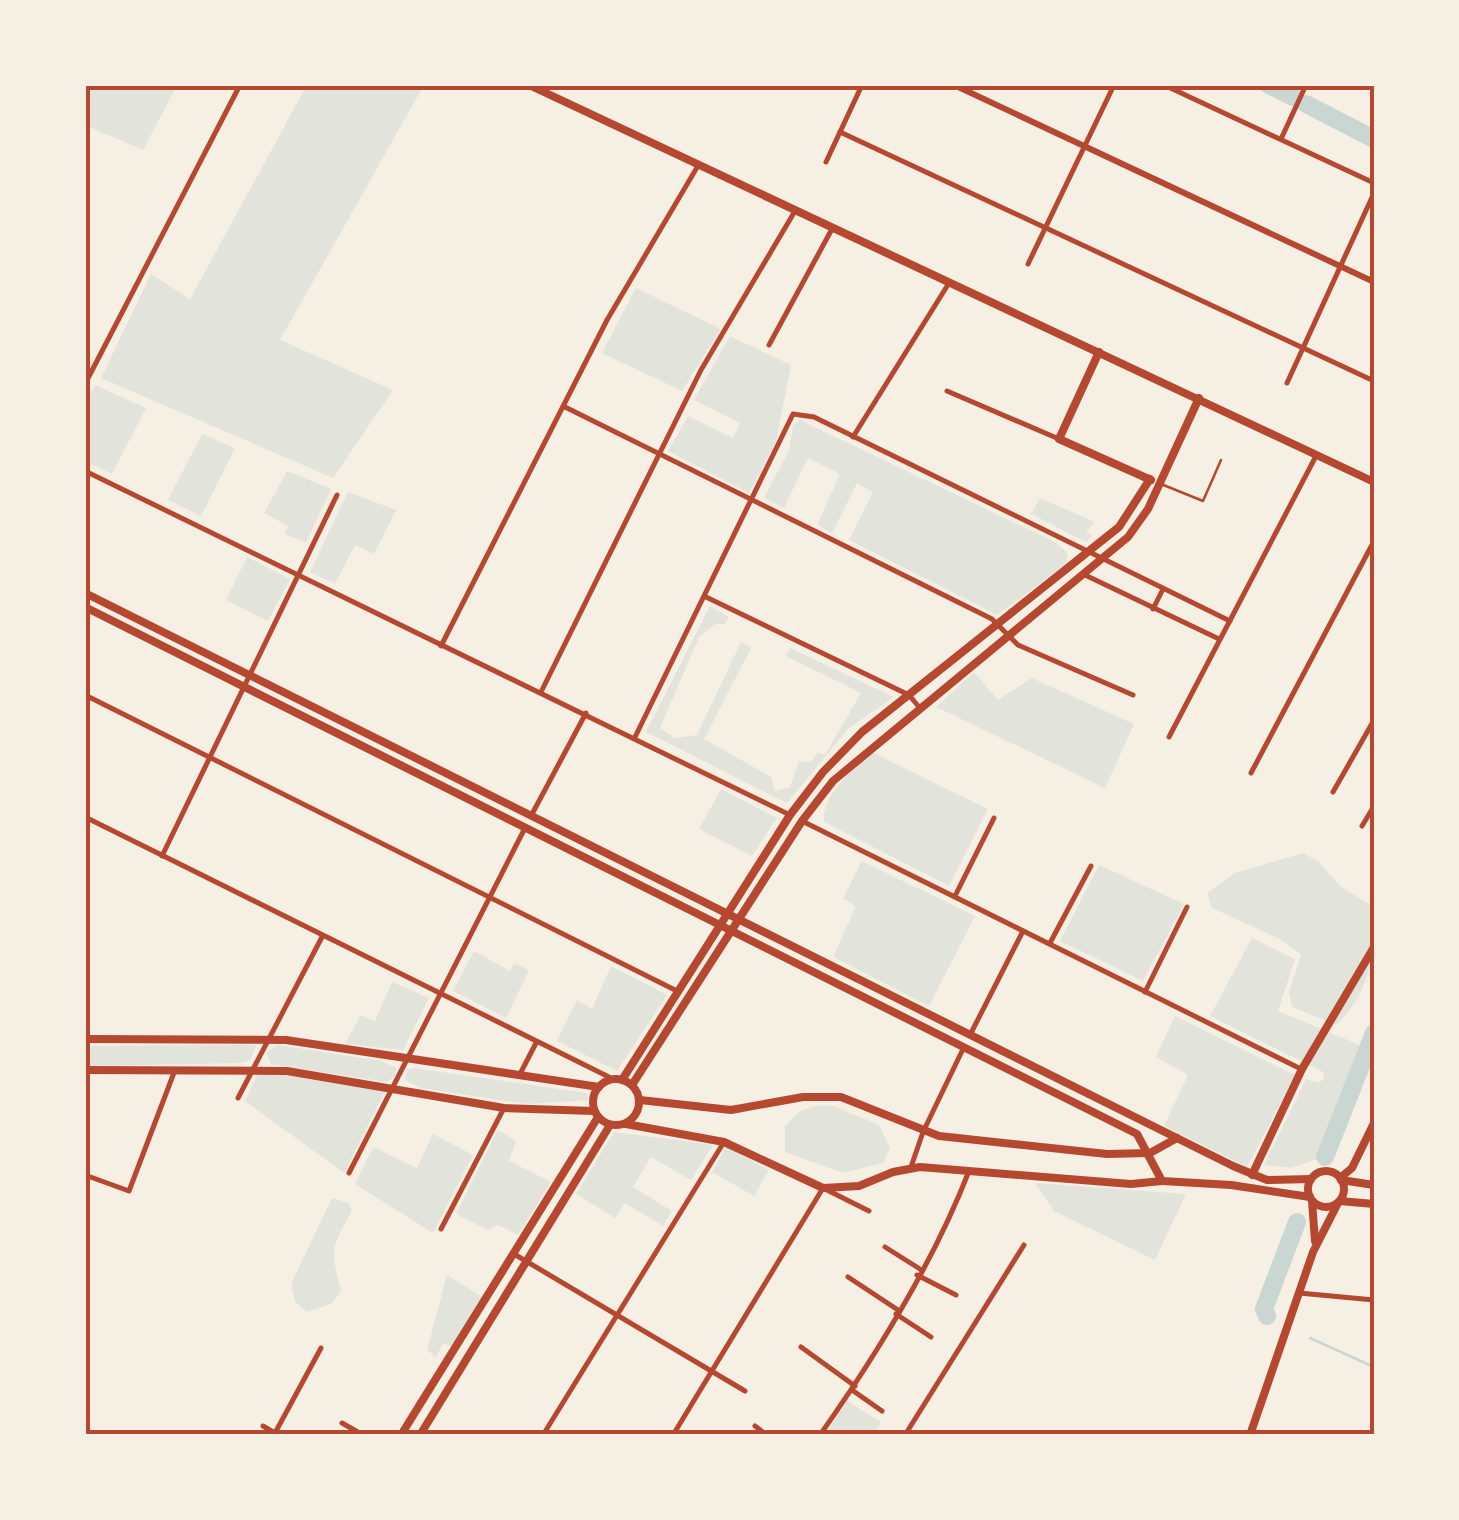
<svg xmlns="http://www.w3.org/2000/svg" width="1459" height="1520" viewBox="0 0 1459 1520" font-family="'Crimson Pro',serif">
<rect width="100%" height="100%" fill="#f6efe4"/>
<g fill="#e2e4dc">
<polygon points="85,85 177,85 143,150 85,125"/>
<polygon points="307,85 424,85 280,340 393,390 333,478 101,378 151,274 190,299"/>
<polygon points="636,288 721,329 682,391 602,353"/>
<polygon points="730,336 791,365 776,442 749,493 668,451 688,416 733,438 740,423 694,400"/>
<polygon points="95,385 146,408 112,474 85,461 85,404"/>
<polygon points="800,420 1053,541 1067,552 1067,563 997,615 849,540 873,492 857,483 832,533 817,525 840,474 808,458 784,508 764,498 789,450 793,424"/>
<polygon points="202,434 235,448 201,516 168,500"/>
<polygon points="287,471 331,489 306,543 285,534 288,526 264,513"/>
<polygon points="348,492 396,510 374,554 355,545 335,584 310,572"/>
<polygon points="1040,498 1095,522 1086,531 1092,536 1086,542 1031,514"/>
<polygon points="247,557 290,579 268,621 226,600"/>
<polygon points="710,606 729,617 725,624 715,624 699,637 660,728 675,738 697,735 741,642 751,648 704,739 771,777 775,791 790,787 799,761 811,762 818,752 825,755 861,693 786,656 790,648 894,697 848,729 787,803 646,732"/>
<polygon points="974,672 998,700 1032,678 1134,724 1105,788 936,707"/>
<path d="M871 752 988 809 949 886 824 822C822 794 853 771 871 752Z"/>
<polygon points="721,789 777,818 752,856 699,829"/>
<path d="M1303 853 1318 861 1341 887 1374 907C1374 954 1372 991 1336 1025L1292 1007 1289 992 1301 955 1282 940 1212 908 1207 893 1235 873Z"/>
<polygon points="862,861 975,916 929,1006 833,957 856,906 843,899"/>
<polygon points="1099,865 1184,904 1143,981 1060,941"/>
<polygon points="1252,938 1295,959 1278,1011 1360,1045 1317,1159 1291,1168 1264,1165 1306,1079 1318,1083 1324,1079 1323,1072 1210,1016"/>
<polygon points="474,951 510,971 514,963 529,970 506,1018 453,991"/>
<polygon points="611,966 667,995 617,1071 557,1041 577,1000 592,1009"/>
<polygon points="392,982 429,998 403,1050 345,1044 361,1015 375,1021"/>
<polygon points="1175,1016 1295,1075 1247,1167 1164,1126 1188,1075 1156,1057"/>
<polygon points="256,1045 251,1059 244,1063 85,1066 85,1046"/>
<polygon points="278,1045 382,1061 396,1068 395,1076 387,1082 271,1064 266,1052"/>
<polygon points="414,1068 587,1093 588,1100 527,1104 420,1088 405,1080 407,1070"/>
<polygon points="259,1071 385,1091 344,1173 245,1101"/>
<polygon points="816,1106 833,1106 879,1125 890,1148 883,1163 843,1173 785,1152 785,1126 800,1111"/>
<polygon points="498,1130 516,1141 509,1161 551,1182 518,1235 498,1225 488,1230 456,1214"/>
<polygon points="614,1132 713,1145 691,1180 651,1157 633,1187 672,1211 663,1226 625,1203 615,1218 576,1194"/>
<polygon points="433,1134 473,1155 433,1233 355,1184 373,1147 417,1168"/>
<polygon points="726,1147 769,1170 754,1196 712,1172"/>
<polygon points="1035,1183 1186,1194 1155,1260 1054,1211"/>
<path d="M332 1198 349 1203 352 1211C331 1249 330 1249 341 1291L331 1304 306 1312 295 1301 291 1284Z"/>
<polygon points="447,1275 482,1297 451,1347 443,1343 436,1357 427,1350"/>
<polygon points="847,1401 881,1422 873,1435 827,1432"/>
</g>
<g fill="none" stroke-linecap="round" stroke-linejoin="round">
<polyline stroke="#c9d6d2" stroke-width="2.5" points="1310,1338 1374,1367"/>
<g stroke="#c9d6d2" stroke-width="18">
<polyline points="1269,85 1293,97"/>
<polyline points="1306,104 1374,139"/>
<polyline points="1325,1157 1374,1033"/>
<polyline points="1267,1316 1264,1309 1297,1222"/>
</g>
<polyline stroke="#b5482f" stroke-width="2.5" points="1161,484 1203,501 1221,460"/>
<g stroke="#b5482f" stroke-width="5">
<polyline points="1164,85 1374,183"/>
<polyline points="840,132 1374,381"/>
<polyline points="1281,139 1306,85"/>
<polyline points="826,162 862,85"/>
<polyline points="1028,264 1114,85"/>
<polyline points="769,345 832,229"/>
<polyline points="1287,383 1374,193"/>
<polyline points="85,384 240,85"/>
<polyline points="947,391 1059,439"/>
<polyline points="565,407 992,619 1018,645 1133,695"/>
<polyline points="853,437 949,283"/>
<polyline points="85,471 790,815"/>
<polyline points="1085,575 1219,639"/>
<polyline points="706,597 909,695 919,707"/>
<polyline points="1153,609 1163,589"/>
<polyline points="441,646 607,320 699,164"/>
<polyline points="542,690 701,370 795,211"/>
<polyline points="85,695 677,991"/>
<polyline points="635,737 793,414 814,417 1230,621"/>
<polyline points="1169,737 1316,456"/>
<polyline points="1251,773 1374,541"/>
<polyline points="1333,792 1374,720"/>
<polyline points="531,816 586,713"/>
<polyline points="85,817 613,1079"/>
<polyline points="802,821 1301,1069"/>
<polyline points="1362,826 1374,806"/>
<polyline points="162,856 337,495"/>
<polyline points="955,896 994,818"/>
<polyline points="1050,943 1091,866"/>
<polyline points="1145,992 1187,907"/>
<polyline points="970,1035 1023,931"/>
<polyline points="519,1076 536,1043"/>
<polyline points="238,1098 322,937"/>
<polyline points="911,1167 923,1132 964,1047"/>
<polyline points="349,1173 525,828"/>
<polyline points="85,1175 129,1191 175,1070"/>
<polyline points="441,1229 504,1108"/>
<polyline points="885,1247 920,1269"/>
<polyline points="514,1254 745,1391"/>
<polyline points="917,1275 956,1295"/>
<polyline points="848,1277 898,1310"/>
<polyline points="1299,1293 1374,1300"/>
<polyline points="896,1314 931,1337"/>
<polyline points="801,1347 855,1386"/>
<polyline points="852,1390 882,1411"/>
<polyline points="342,1423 363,1435"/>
<polyline points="263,1426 275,1433"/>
<polyline points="755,1426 767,1435"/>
<polyline points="275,1433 321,1348"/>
<polyline points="543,1435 724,1142"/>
<polyline points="673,1435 823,1188 869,1211"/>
<path d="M820 1435C877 1354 933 1264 969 1171"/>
<polyline points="905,1435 1024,1245"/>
</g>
<polyline stroke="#b5482f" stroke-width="6" points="954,85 1374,282"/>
<g stroke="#b5482f" stroke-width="8">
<polyline points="529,85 1374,482"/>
<polyline points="1099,352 1059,439 1151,480"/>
<polyline points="85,593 1233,1166 1267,1180 1311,1179"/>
<polyline points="85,607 1137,1134 1162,1181 1231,1185 1310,1197"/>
<polyline points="85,1039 286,1040 599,1087"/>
<polyline points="85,1070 287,1071 504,1108 594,1111"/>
<circle cx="616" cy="1102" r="23"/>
<polyline points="622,1080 790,815 823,772 862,732 1119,527 1150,479"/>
<polyline points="632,1085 802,821 833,781 1128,537 1148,509 1199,398"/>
<polyline points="640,1100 731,1110 803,1097 841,1097 939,1136 1107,1154 1150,1153 1177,1138"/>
<polyline points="626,1124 724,1142 823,1188 859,1186 893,1172 920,1167 1131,1184 1162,1181"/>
<circle cx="1326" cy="1189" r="18"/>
<polyline points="1252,1175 1302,1069 1374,947"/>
<polyline points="1340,1178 1352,1168 1374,1123"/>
<polyline points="1341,1180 1374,1185"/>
<polyline points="1312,1201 1315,1241"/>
<polyline points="1340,1201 1374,1204"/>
<polyline points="401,1435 598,1117"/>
<polyline points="420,1435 610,1125"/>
<polyline points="1250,1435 1313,1252 1338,1203"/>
</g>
</g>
<rect width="1459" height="1520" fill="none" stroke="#f6efe4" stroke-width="175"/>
<rect x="88" y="88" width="1284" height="1344" fill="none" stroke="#b5482f" stroke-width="4"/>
</svg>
